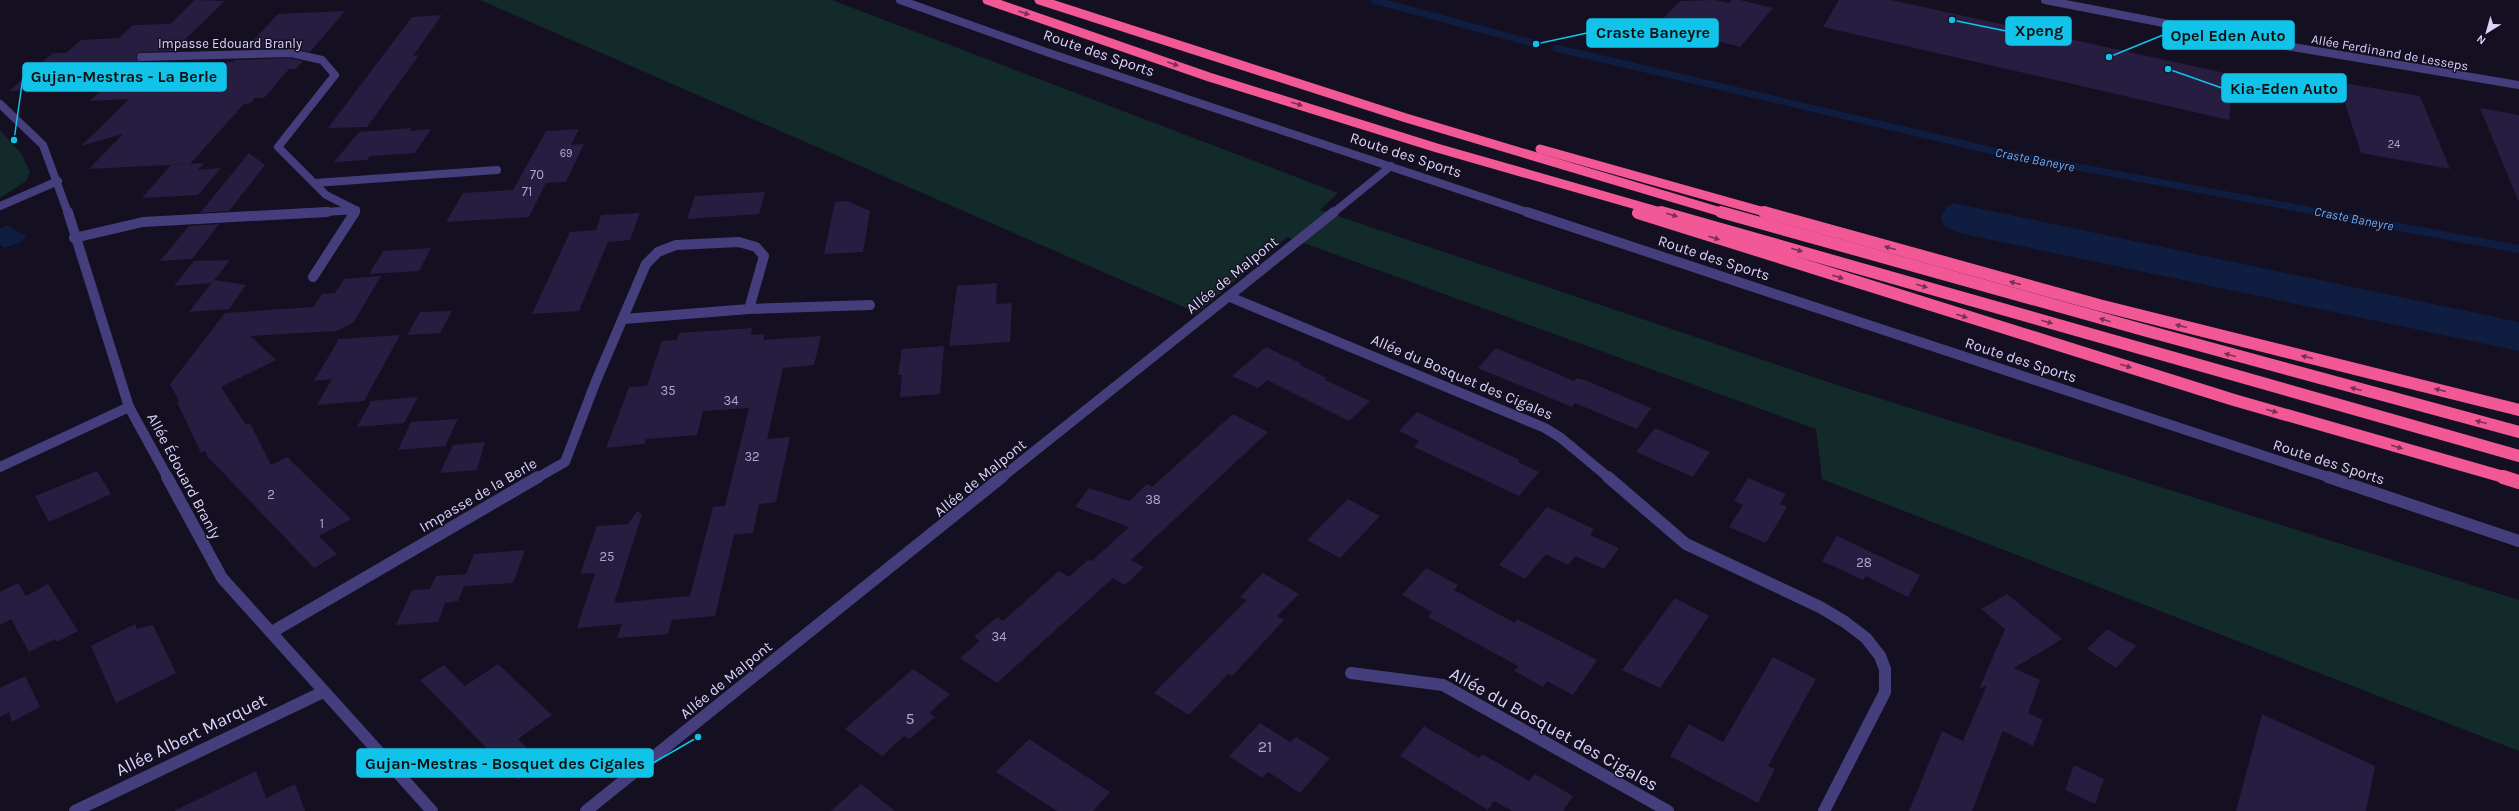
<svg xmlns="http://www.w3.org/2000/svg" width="2519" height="811" viewBox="0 0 2519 811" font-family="Karla,sans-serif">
<rect width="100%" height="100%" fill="#140f21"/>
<g fill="#132a2b">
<polygon points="480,0 832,0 1338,193 1320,210 1837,385 2519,600 2519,751 1822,479 1816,429 1287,237 1197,313"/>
<polygon points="0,130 21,153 30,172 26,181 0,198"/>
</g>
<g fill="#0f1e40">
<polygon points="1953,203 2519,322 2519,351 1959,233 1943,225 1941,216 1946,208"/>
<polygon points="7,225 27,237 19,243 4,248 0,245 0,229"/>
</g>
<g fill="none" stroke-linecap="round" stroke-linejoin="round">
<g stroke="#0f1e40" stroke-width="7">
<polyline points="1374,0 1536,44"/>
<polyline points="1556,48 1998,152 2324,213"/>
</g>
<polyline stroke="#0f1e40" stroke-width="8" points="2318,212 2519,249"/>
</g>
<g fill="#271d41">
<polygon points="195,0 225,1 173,51 140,52 136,55 137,60 141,62 162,62 158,65 233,62 234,60 290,58 303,61 296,69 289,69 264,98 255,98 251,103 244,104 190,164 89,169 123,134 81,146 129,99 90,101 105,86 9,91 53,53 66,53 81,40 119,38 133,25 170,24"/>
<polygon points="1715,0 1728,3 1732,0 1740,0 1773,8 1740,47 1657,25 1680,1"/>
<polygon points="1839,0 1891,0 2234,75 2229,120 1823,27"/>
<polygon points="345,11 310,52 291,48 245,49 278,14"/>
<polygon points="442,15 413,56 419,55 367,127 328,128 412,17"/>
<polygon points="2338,82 2420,96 2450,169 2361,153"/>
<polygon points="2480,108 2519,115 2519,200 2518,200"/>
<polygon points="412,128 410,131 431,129 415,153 370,156 367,160 334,162 359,132"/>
<polygon points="579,129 571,145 584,144 566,182 546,183 529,217 446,222 463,193 513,190 546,131"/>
<polygon points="249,153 265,165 229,211 200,213"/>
<polygon points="204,163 198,170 221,168 198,195 142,198 171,165"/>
<polygon points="765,192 759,214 687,219 695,196"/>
<polygon points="847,201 870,211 863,252 824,254 835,202"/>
<polygon points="640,213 630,240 608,242 579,311 532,314 570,232 596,230 601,215"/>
<polygon points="219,224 192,259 160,261 189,226"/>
<polygon points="431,248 419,271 369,274 383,251"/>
<polygon points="230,260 212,283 174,286 194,261"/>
<polygon points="381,276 353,323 337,331 250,336 276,360 221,387 246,425 250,423 271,465 287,457 351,519 319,536 337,554 314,568 208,457 205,451 201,453 177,402 179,401 170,384 225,313 313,307 322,294 335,293 344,279"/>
<polygon points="214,280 246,285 229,309 189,312"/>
<polygon points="997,283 996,304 1012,303 1010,342 949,346 957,286"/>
<polygon points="452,311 440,333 407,335 420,312"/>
<polygon points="752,328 751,335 765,334 763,340 821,336 814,365 783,368 767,439 790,437 776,502 759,504 753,533 734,535 715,616 672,620 668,634 617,638 622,624 577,628 595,573 580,574 597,526 628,524 637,511 642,514 614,603 690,596 713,507 725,506 749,408 703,411 697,435 646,439 644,444 606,448 629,387 647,386 662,341 677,340 679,333"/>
<polygon points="400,335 364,401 317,405 332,379 314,381 339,339"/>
<polygon points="944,346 940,394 900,397 902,375 898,375 902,349"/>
<polygon points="1266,347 1302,364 1300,365 1327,378 1325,380 1370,401 1349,421 1267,380 1258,388 1232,376"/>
<polygon points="1496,348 1574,381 1577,378 1587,381 1651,408 1637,429 1575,403 1572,407 1478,368"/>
<polygon points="418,397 404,423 357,427 371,401"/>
<polygon points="1417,412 1520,460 1518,462 1539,472 1519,496 1414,447 1419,441 1399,431"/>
<polygon points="1233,414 1268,432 1131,560 1144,567 1125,585 1113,578 997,683 960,658 980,641 974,637 997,617 1003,621 1059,571 1069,577 1088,560 1092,561 1129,527 1075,507 1089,488 1129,501 1147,484 1152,487"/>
<polygon points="458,419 445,446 398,450 411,422"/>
<polygon points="1655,428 1710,452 1693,477 1636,452"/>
<polygon points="485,442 477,470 440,473 453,445"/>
<polygon points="97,471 111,494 49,522 35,496"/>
<polygon points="1748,478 1786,494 1780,504 1787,507 1766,543 1729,527 1743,505 1734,501"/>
<polygon points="1348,499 1380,516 1340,558 1307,540"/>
<polygon points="1547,507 1594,529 1590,535 1619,548 1604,569 1575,556 1568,565 1546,554 1525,579 1499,565"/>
<polygon points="1837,536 1920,575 1908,597 1866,576 1863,580 1822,561"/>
<polygon points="525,550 513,583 464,586 458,601 445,603 438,622 396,625 412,590 430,589 436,576 466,574 474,554"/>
<polygon points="1426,568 1458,585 1454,590 1515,623 1517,619 1597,660 1573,695 1547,681 1543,687 1514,671 1518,666 1428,617 1432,612 1402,595"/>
<polygon points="1263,573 1299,594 1277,616 1284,620 1232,676 1228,674 1189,715 1154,693 1247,600 1240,597"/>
<polygon points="18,583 26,596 48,584 78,631 57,642 55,639 29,652 11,619 0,625 0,592"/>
<polygon points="2007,594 2062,639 2014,668 2040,680 2028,713 2043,720 2033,746 2003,731 1972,811 1909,811 1942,731 1963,741 1987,685 1979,689 2005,629 1981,609"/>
<polygon points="1675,598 1709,616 1660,688 1622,670"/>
<polygon points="135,624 137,629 153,625 176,673 116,703 91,646"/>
<polygon points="2107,629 2136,646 2116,668 2087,649"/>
<polygon points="1773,657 1816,679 1768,766 1775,769 1758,803 1670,756 1689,724 1723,742"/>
<polygon points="498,664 552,715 518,739 542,763 518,780 420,680 444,665 465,686"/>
<polygon points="913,669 950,694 929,713 935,717 910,739 904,736 882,756 845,729"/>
<polygon points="25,676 40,707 12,722 9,712 0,717 0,688"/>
<polygon points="2262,714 2375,766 2366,811 2236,811"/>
<polygon points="1260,723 1290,742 1296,737 1330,758 1300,793 1268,772 1262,778 1229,756"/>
<polygon points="1424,726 1479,758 1482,754 1529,781 1535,774 1573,796 1563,811 1512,811 1494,801 1488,810 1400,756"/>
<polygon points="1029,739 1110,792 1093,811 1057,811 996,772"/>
<polygon points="2074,765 2104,779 2095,804 2065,790"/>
<polygon points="256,771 266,798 295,784 305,811 174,811"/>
<polygon points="861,784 895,811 831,811"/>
</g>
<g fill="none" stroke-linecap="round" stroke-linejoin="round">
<g stroke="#453e7d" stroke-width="8">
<polyline points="900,0 1052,54 1530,213"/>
<polyline points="2045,0 2251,40 2519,85"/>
<polyline points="141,57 291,53 322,60 335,75 278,147 326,195 356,210"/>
<polyline points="0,104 43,145 68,213"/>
<polyline points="315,183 497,170"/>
<polyline points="0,206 58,181"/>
<polyline points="309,213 356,210 354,213"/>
<polyline points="1333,213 1391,166"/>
</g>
<g stroke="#453e7d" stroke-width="10">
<polyline points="68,212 129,407 168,478"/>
<polyline points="1527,212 2331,478"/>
<polyline points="74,238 143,222 327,212"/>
<polyline points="313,277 355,212"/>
<polyline points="1230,297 1545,428 1561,438 1609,478"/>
<polyline points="749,309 870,305"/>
<polyline points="0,467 129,407"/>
<polyline points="537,478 565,462 596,381 646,264 658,252 676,245 739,242 756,247 764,256 749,309 624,319"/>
<polyline points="1001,478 1334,212"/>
</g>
<g stroke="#453e7d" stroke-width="12">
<polyline points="167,477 222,578 432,811"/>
<polyline points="1608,477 1686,544 1820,607 1845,622 1866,638 1880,656 1885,669 1885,692 1824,811"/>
<polyline points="2328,477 2519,541"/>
<polyline points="272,632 538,477"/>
<polyline points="1351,673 1443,685 1668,811"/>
<polyline points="75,811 323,692"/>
<polyline points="586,811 1002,477"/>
</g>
<g stroke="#f25896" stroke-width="9">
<polyline points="987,0 1209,77 1437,148 1664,213"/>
<polyline points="1039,0 1406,118 1724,213"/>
<polyline points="1540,149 1768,213"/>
</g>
<g stroke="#f25896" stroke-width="12">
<polyline points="1661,212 2519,456"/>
<polyline points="1721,212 2147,331 2519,432"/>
<polyline points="1764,212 2099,305 2519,410"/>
<polyline points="1638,213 2234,400 2507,478"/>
</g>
<polyline stroke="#f25896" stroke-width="14" points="2503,477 2519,482"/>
</g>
<defs><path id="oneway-solid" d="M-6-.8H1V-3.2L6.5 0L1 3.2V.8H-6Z"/></defs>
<g fill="#783056">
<use href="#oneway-solid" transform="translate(1024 13) rotate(19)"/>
<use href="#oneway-solid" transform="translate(1173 64) rotate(19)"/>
<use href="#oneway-solid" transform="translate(1297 104) rotate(17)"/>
<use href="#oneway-solid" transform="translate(1672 215) rotate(16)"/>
<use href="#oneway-solid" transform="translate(1714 238) rotate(18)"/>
<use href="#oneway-solid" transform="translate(1890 248) rotate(-165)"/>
<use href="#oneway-solid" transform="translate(1797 250) rotate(16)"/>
<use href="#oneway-solid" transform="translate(1838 277) rotate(17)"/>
<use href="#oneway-solid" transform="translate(2015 283) rotate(-165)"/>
<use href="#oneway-solid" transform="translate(1922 286) rotate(16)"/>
<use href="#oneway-solid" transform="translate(1962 316) rotate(17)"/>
<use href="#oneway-solid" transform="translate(2105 320) rotate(-164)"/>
<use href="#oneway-solid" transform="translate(2047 322) rotate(16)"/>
<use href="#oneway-solid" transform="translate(2181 326) rotate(-166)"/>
<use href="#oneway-solid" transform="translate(2230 355) rotate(-165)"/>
<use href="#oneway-solid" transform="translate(2307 357) rotate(-166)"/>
<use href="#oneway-solid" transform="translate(2126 366) rotate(17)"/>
<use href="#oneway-solid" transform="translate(2356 389) rotate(-165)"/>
<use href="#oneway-solid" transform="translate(2440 390) rotate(-166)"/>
<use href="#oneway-solid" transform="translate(2272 411) rotate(16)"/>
<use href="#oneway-solid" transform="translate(2481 422) rotate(-165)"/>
<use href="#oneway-solid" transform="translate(2397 447) rotate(16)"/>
</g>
<g text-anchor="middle" stroke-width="3" stroke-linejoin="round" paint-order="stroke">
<g font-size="11" fill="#aea6cd">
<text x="2394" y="148">24</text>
<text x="566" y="157">69</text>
</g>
<g font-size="13" fill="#dbd3fc" stroke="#140f21">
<text x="230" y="48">Impasse Edouard Branly</text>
<text transform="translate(2390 52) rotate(10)" y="5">Allée Ferdinand de Lesseps</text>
</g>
<g font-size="13" font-style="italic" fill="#69a9f4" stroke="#140f21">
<text transform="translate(2035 159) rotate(11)" y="5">Craste Baneyre</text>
<text transform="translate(2354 218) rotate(11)" y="5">Craste Baneyre</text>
</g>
<g font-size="13" fill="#aea6cd">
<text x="537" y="179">70</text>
<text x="527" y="196">71</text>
<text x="668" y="395">35</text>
<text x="731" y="405">34</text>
<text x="752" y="461">32</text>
<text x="271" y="499">2</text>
<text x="1153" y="504">38</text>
<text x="322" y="528">1</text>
<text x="607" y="561">25</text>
<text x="1864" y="567">28</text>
<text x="999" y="641">34</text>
</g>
<g font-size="15" fill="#dbd3fc" stroke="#140f21">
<text transform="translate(1099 53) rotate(19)" y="5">Route des Sports</text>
<text transform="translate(1406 155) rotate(18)" y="5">Route des Sports</text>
<text transform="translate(1714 258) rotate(18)" y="5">Route des Sports</text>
<text transform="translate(1232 275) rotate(-39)" y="5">Allée de Malpont</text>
<text transform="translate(2021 360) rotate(18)" y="5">Route des Sports</text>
<text transform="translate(1462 377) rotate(23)" y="5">Allée du Bosquet des Cigales</text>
<text transform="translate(2329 462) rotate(18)" y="5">Route des Sports</text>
<text transform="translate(184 476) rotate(62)" y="5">Allée Édouard Branly</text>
<text transform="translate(980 478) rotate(-39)" y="5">Allée de Malpont</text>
<text transform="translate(478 495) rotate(-30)" y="5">Impasse de la Berle</text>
<text transform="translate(726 680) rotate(-39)" y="5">Allée de Malpont</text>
</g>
<g font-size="16" fill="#aea6cd">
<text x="910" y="724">5</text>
<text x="1265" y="752">21</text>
</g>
<g font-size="18" fill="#dbd3fc" stroke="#140f21">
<text transform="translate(1554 729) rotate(29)" y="6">Allée du Bosquet des Cigales</text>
<text transform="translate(191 735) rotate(-26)" y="6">Allée Albert Marquet</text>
</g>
</g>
<path fill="none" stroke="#12c3e9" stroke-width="1.5" d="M1952 20L2006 31M1536 44L1587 33M2109 57L2163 35M14 140L23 77M2168 69L2222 88M698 737L653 763"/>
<g fill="#12c3e9" stroke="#140f21" stroke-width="1.5">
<circle cx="1952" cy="20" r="4"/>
<circle cx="1536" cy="44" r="4"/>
<circle cx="2109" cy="57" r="4"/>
<circle cx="14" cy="140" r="4"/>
<circle cx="2168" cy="69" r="4"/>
<circle cx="698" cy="737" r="4"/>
</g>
<g fill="#12c3e9" stroke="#12c3e9" stroke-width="1.5">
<rect x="2006" y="17" width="65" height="28" rx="4"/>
<rect x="1587" y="19" width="131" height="28" rx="4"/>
<rect x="2163" y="21" width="131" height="28" rx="4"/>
<rect x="23" y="63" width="203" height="28" rx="4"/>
<rect x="2222" y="74" width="124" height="28" rx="4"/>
<rect x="357" y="749" width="296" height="28" rx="4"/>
</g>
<g font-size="16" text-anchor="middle" font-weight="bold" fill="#111">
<text x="2039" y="36">Xpeng</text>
<text x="1653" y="38">Craste Baneyre</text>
<text x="2228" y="41">Opel Eden Auto</text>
<text x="124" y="82">Gujan-Mestras - La Berle</text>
<text x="2284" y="94">Kia-Eden Auto</text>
<text x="505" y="769">Gujan-Mestras - Bosquet des Cigales</text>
</g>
<g transform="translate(2487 32) rotate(217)" stroke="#140f21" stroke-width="3" paint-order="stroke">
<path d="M0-3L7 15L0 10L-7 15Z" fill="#dbd3fc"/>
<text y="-6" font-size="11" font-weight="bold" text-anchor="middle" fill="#dbd3fc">N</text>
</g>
</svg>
